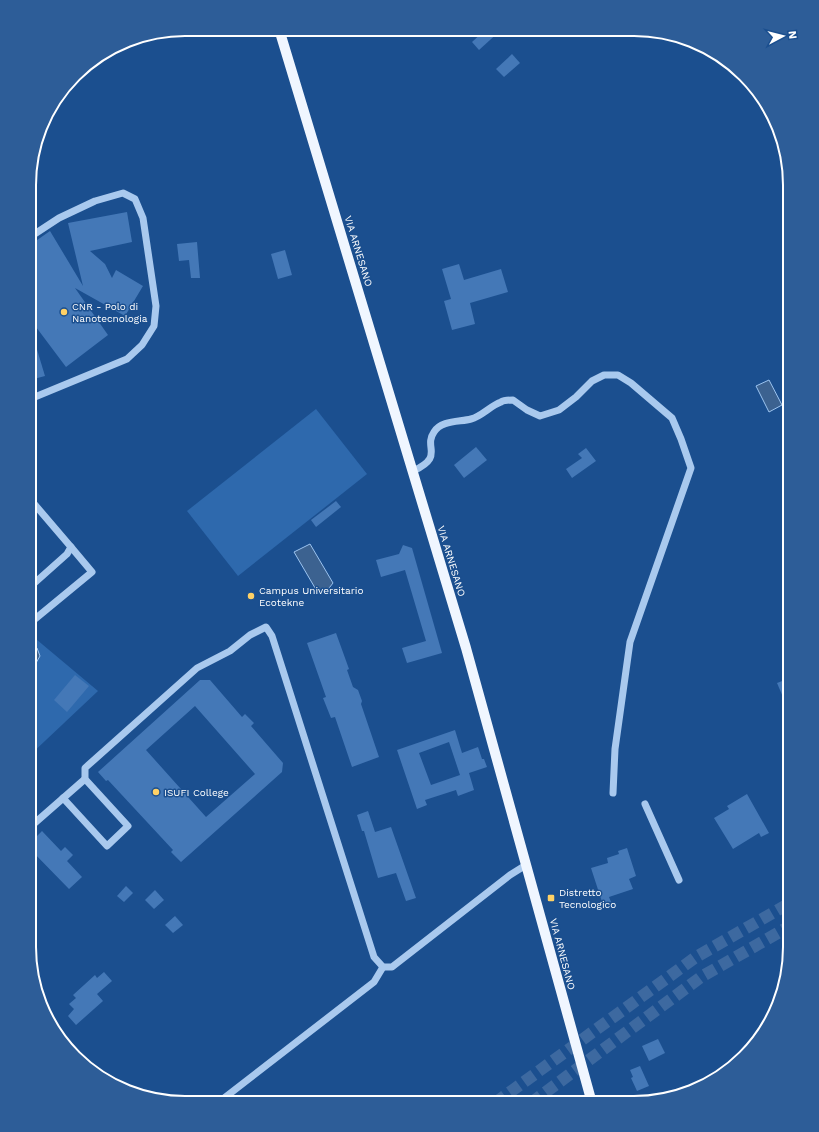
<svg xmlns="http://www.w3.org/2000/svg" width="819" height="1132" viewBox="0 0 819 1132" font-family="'Work Sans',sans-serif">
<rect width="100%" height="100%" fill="#1b4f8f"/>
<g fill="#2e69ad">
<polygon points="316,409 367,474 238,576 187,511"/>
<polygon points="30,634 98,691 29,756"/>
</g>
<g fill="#3c6290" stroke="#9cc4f0">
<polygon points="769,380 782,405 769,412 756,386"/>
<polygon points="310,544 333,583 326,592 318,593 294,552"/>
<polygon points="30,644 37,648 40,656 36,663 30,666"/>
</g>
<g fill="#4478b7" fill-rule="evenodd">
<polygon points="485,30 501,30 479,50 472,42"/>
<polygon points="512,54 520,63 504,77 496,69"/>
<polygon points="127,212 132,242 90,251 105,264 112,278 116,270 143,286 125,316 75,288 108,335 66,367 30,319 30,245 50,231 83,286 68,223"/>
<polygon points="197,242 200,278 191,278 189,260 179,261 177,244"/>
<polygon points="285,250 292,275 278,279 271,254"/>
<polygon points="459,264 464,280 501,269 508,292 470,303 475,324 452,330 444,301 451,299 442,269"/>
<polygon points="30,333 32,333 45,376 30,380"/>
<polygon points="476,447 487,460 464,478 454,465"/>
<polygon points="586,448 596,461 572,478 566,469 582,458 578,454"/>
<polygon points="336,501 341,507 316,527 311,520"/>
<polygon points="403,545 412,548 442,653 407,663 402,648 426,641 405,570 381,577 376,560 399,554"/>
<polygon points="336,633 349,669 347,670 353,687 358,690 362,701 361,704 379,757 352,767 335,717 331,718 323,698 326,697 307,643"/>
<polygon points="75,675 89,686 67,712 54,700"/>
<polygon points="790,678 790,694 783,697 777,683"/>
<path d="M200 680H210L242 717 245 714 254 723 251 726 283 763 282 772 181 862 171 852 173 850 108 780 106 781 98 772ZM195 706 255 774 206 817 146 750Z"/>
<path d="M455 730 462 753 478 747 482 759H484L487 767 469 773 474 790 458 796 456 790 425 800 427 805 417 809 397 750ZM449 742 460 775 431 785 419 753Z"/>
<polygon points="747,794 769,833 761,837 759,833 733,849 714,818 729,809 727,806"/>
<polygon points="368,811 375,832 391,827 416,898 406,901 396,873 378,878 364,831 362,831 357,815"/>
<polygon points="42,831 61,851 65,847 73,855 67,861 82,877 69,889 29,848 29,844"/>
<polygon points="627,848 636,876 629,879 633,889 609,897 611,902 603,905 591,868 608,863 607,858 619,854 618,851"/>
<polygon points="126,886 133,893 124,902 117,896"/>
<polygon points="155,890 164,900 154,909 145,900"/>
<polygon points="175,916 183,925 173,933 165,925"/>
<polygon points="104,972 112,981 97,994 103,1001 76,1025 68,1016 74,1009 69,1004 76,998 73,995 95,975 97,978"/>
<polygon points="658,1039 665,1053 649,1061 642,1046"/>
<polygon points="640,1066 649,1086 637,1091 631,1078 633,1077 630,1070"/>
</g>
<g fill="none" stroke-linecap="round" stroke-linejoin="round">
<g stroke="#3d69a0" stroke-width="12" stroke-dasharray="12 6" stroke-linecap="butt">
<polyline points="495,1103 696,957 790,903"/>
<polyline points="531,1103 701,977 790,926"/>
</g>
<g stroke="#a9c9ee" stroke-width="7">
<polyline points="30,399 127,359 142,345 154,326 156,306 143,218 135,199 123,193 95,201 59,218 30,237"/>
<path d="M413 471C445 456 423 448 434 432 441 420 460 422 471 419 482 416 490 406 501 402 504 400 509 400 513 400L527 410 540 416 559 410 576 397 592 381 604 375H618L631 383 672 418 681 439 691 468 630 642 615 749 613 793"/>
<polyline points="30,587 67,554 71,547 30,499"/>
<polyline points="30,613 35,619 92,572 71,547"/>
<polyline points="63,798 107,846 128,826 85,779 85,768 197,668 230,651 250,635 266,627 272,636 374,957 383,967 392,967 510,875 526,865"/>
<polyline points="645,804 679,880"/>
<polyline points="29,828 85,779"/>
<polyline points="219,1102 374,982 383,967"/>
</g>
<polyline stroke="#f0f6ff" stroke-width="10" points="279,29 466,648 592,1103"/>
</g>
<g fill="#ffd166" stroke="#1b4f8f" stroke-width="1.5">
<circle cx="64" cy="312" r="4"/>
<circle cx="251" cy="596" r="4"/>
<circle cx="156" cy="792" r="4"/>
<rect x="547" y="894" width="8" height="8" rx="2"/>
</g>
<g text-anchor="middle" stroke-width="3" stroke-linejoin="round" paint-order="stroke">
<g font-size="10" fill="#fff" stroke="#1b4f8f">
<text transform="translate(359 251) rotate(73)" y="4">VIA ARNESANO</text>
<text transform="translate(452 561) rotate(73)" y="4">VIA ARNESANO</text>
<text transform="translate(563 954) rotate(75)" y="4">VIA ARNESANO</text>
</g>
<g font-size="10" fill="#fff" stroke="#1b4f8f" text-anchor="start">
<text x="72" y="310">CNR - Polo di<tspan x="72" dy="12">Nanotecnologia</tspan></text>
<text x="259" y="594">Campus Universitario<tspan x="259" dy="12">Ecotekne</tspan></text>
<text x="164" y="796">ISUFI College</text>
<text x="559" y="896">Distretto<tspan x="559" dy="12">Tecnologico</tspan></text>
</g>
</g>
<path d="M0 0H819V1132H0ZM185 36H634A149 149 0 0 1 783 185V947A149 149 0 0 1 634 1096H185A149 149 0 0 1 36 947V185A149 149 0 0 1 185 36Z" fill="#2d5d98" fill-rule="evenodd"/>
<path fill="none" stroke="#fff" stroke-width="2" d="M185 36H634A149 149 0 0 1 783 185V947A149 149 0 0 1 634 1096H185A149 149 0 0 1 36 947V185A149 149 0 0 1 185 36Z"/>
<g transform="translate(783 36) rotate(83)" stroke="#1b4f8f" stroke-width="3" paint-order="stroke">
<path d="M0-3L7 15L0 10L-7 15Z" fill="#ffffff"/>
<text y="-6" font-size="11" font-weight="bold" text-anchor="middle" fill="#ffffff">N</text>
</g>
</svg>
